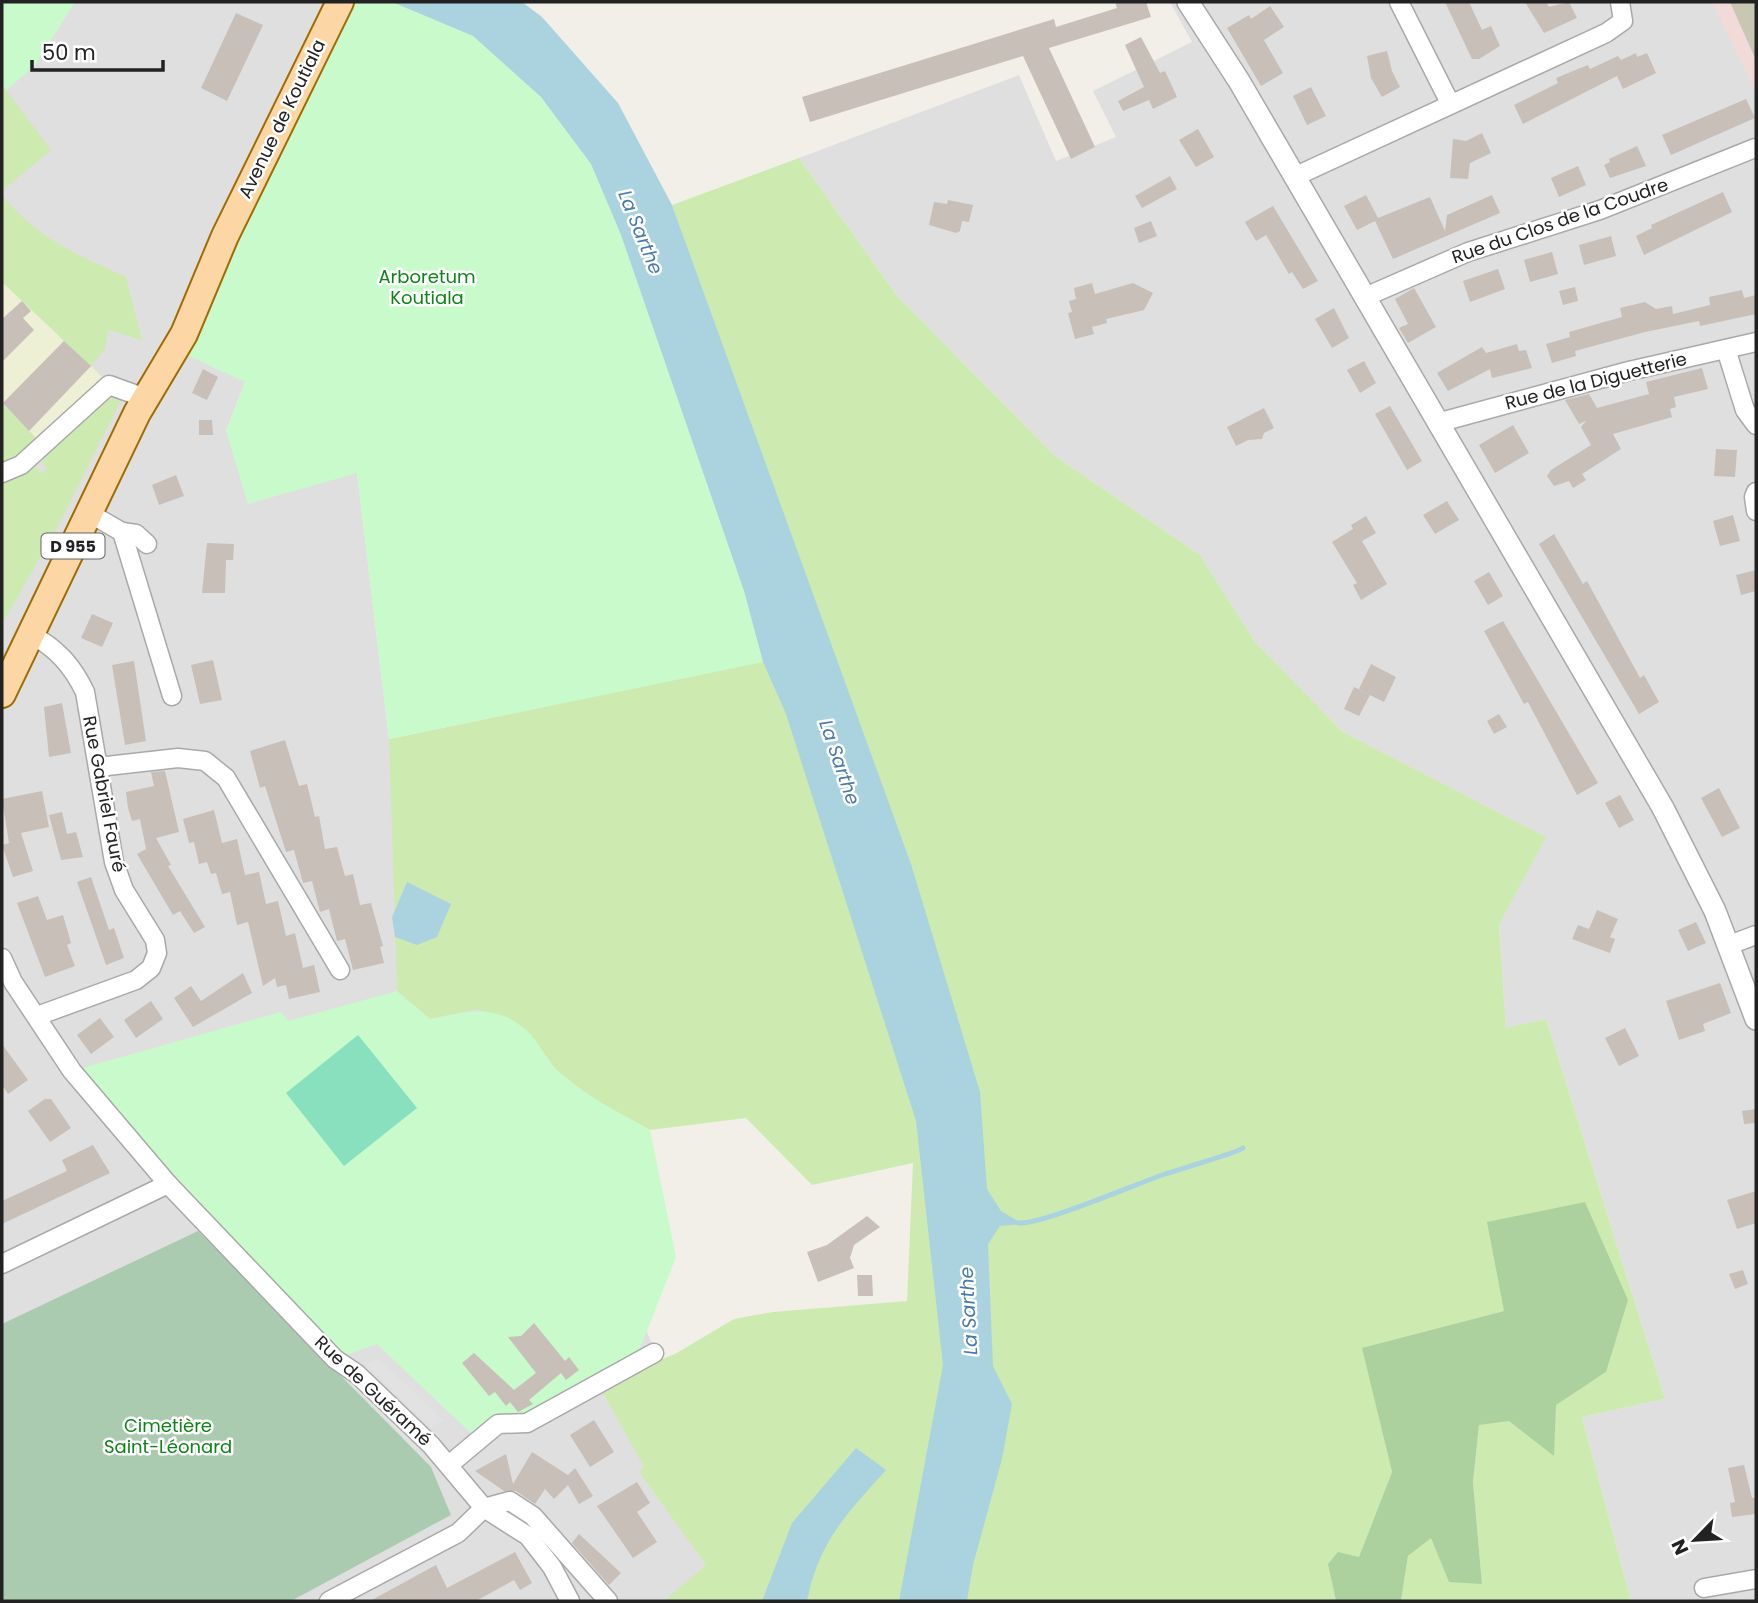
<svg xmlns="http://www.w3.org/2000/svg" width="1758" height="1603" viewBox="0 0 1758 1603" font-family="Poppins,sans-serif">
<rect width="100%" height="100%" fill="#f2efe9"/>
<g fill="#e0dfdf">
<polygon points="2,2 340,2 245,382 226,431 357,473 389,739 764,1601 2,1601"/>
<polygon points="1170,2 1756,2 1756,1601 1631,1601 1582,1417 1665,1399 1546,1019 1506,1029 1499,925 1545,837 1343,732 1255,642 1200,555 1055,456 897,296 799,158 1019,75 1056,161 1116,137 1093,91 1192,42"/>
</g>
<polygon fill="#f2dad9" points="1712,2 1756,2 1756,93"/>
<polygon fill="#c7c7b4" points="1730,2 1756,2 1755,58"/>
<g fill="#eef0d5">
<polygon points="2,281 64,341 3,403 2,403"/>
<polygon points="91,366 104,379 38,440 29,431"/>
</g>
<g fill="#cdebb0">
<polygon points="2,85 51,150 2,191"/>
<path d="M799 158 897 296 1055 456 1200 555 1255 642 1343 732 1546 837 1499 925 1506 1028 1546 1019 1665 1399 1582 1417 1631 1601H1401L1408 1556 1431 1537 1482 1584 1473 1482 1479 1424C1536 1417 1559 1403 1606 1372L1504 1311 1363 1349 1392 1472 1359 1558 1329 1564 1336 1601H664L706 1565 639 1472 644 1467 598 1384 675 1354 734 1319 773 1312 907 1301 913 1163 812 1185 746 1118 650 1130 586 1095 555 1069 530 1034 478 1009 430 1019 397 991 389 739 804 653 832 651 672 205Z"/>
<path d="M2 195C38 239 76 254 126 277L142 340 108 330 105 349 91 366 2 282Z"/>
<polygon points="110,393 122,398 58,526 2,624 2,480 36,465 40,473 47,470 42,461"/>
<polygon points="2,403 38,440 17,459 2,465"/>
</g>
<polygon fill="#add19e" points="1585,1202 1628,1300 1606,1372 1556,1405 1554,1456 1509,1421 1479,1425 1473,1482 1482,1584 1449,1582 1431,1538 1408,1556 1401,1601 1336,1601 1328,1564 1338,1552 1359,1557 1392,1472 1362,1348 1504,1311 1487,1222"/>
<polygon fill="#aacbaf" points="198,1231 431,1467 451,1515 291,1601 2,1601 2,1324"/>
<g fill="#c8facc">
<polygon points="2,2 75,2 34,67 6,90 2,85"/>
<polygon points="341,2 392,2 473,36 541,97 591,164 621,235 744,591 763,662 389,739 357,473 248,504 226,431 245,382 178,351"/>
<path d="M397 991 430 1019C469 1011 498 1002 530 1034 541 1046 547 1062 559 1072 587 1096 618 1113 650 1130L676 1257 639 1351 478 1440 377 1344 335 1359 72 1071 281 1012 288 1021Z"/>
</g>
<polygon fill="#88e0be" points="358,1035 417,1108 344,1166 286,1093"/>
<g fill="#e2e2e2">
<polygon points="378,1358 444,1421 430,1427 366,1364"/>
<polygon points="354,1380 421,1446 417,1450 350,1384"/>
</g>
<g fill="#aad3df">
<polygon points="392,2 522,2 542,17 618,103 672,205 911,864 980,1092 987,1189 1001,1211 1023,1224 1000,1226 988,1244 993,1366 1012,1404 1002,1459 973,1565 967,1601 899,1601 943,1365 916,1121 786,714 763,662 744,591 621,235 591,164 541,97 473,36"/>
<polygon points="407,882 451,904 437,937 417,945 395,937 392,917"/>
<path d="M856 1448 886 1470C846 1515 819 1541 807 1601H762L792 1523Z"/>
</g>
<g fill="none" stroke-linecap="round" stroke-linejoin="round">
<path stroke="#aad3df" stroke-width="5" d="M1019 1223C1040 1225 1134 1185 1162 1175 1174 1171 1239 1152 1243 1148"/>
</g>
<g fill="#c7bfb8">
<polygon points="1115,2 1146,2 1151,17 1049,48 1095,147 1071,159 1023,56 810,122 802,97 1054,19 1056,27 1117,8"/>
<polygon points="1445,2 1469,2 1482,30 1491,26 1500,46 1479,59 1472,59"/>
<polygon points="1525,2 1546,2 1549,7 1569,2 1577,18 1544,33"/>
<polygon points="1270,6 1284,27 1264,40 1283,73 1261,86 1227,28 1249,15 1251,19"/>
<polygon points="236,13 263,25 227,101 201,88"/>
<polygon points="1141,37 1160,73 1165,71 1177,97 1153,109 1149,100 1123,111 1118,101 1144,87 1125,45"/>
<polygon points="1387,51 1392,71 1400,87 1382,97 1371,78 1367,56"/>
<polygon points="1636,53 1637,57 1647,53 1656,73 1623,89 1617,76 1523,124 1514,105 1558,83 1556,78 1588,65 1590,69 1618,56 1621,60"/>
<polygon points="1311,87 1326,116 1307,125 1293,96"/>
<polygon points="1746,99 1755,118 1671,155 1662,135"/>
<polygon points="1198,129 1214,157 1196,167 1179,140"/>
<polygon points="1482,133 1491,153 1470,163 1468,179 1450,178 1453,139 1466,141"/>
<polygon points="1637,146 1646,166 1610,178 1604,165 1610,162 1609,159"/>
<polygon points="1578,166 1586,185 1559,197 1551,178"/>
<polygon points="1170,176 1177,189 1142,208 1135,196"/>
<polygon points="1723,192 1732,212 1644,255 1636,236 1652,228 1651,225"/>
<polygon points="1366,195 1378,218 1430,197 1445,231 1447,215 1492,195 1500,213 1393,259 1375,221 1357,230 1344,206"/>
<polygon points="948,200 973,205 969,222 962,221 960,231 956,233 929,225 934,202 947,204"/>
<polygon points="1273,206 1318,281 1303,289 1292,272 1289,274 1266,235 1256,241 1245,222"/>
<polygon points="1151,221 1157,236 1139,243 1134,228"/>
<polygon points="1611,236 1616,256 1584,265 1579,245"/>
<polygon points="1552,252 1558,274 1530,282 1524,260"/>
<polygon points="1498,269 1505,289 1470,302 1463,281"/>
<polygon points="1092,283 1095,294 1133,283 1153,293 1144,310 1106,319 1107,323 1092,327 1094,334 1075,339 1068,313 1072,312 1069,301 1076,299 1074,288"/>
<polygon points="1575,287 1578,301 1563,305 1559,291"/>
<polygon points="1414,288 1436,327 1408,343 1399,328 1408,324 1395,299"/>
<polygon points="1742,290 1744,298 1756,295 1756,314 1700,326 1699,321 1645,332 1575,351 1576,356 1552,363 1546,344 1570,337 1569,332 1622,317 1620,308 1645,302 1656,309 1672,306 1673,314 1710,305 1709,297"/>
<polygon points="22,301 31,311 23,318 34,330 2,362 2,319"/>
<polygon points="1334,308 1349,338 1332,348 1315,319"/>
<polygon points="64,341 91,366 29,431 3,403"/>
<polygon points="1517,344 1519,351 1526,350 1532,368 1492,378 1490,369 1448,391 1437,373 1482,347 1486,353"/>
<polygon points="1364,361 1376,383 1360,393 1347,370"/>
<polygon points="1702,368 1708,389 1674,397 1676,407 1670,409 1672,417 1613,434 1621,449 1582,474 1586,480 1573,488 1569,481 1554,486 1547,476 1551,470 1591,445 1581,427 1586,421 1579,424 1565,400 1589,394 1597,408 1649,394 1646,382"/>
<polygon points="203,369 218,377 207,400 192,393"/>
<polygon points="1390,406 1422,461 1407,470 1375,414"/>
<polygon points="1264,408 1274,428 1264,433 1262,439 1248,440 1236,446 1227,427"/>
<polygon points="199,420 212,420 213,435 199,435"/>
<polygon points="1513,425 1529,453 1495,473 1479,445"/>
<polygon points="1716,449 1737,450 1735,477 1714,476"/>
<polygon points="176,475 184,496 159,505 152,485"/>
<polygon points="1447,501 1459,520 1435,534 1423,515"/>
<polygon points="1733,515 1740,541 1720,546 1713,521"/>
<polygon points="1366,516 1376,533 1362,541 1387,584 1361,600 1353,585 1357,583 1332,542 1353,529 1351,525"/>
<polygon points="1554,534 1583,584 1587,581 1640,678 1644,675 1659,702 1639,714 1539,544"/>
<polygon points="207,543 234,544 233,560 226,560 225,593 202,593"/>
<polygon points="1756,570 1756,591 1741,595 1736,575"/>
<polygon points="1489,572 1503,596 1488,605 1474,581"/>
<polygon points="92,614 113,623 102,647 81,638"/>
<polygon points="1503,621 1598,783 1577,795 1528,702 1524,704 1484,631"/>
<polygon points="213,660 222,700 200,704 191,665"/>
<polygon points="134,661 146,741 125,745 112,665"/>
<polygon points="1371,664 1396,677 1384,702 1370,695 1359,716 1344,709 1354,687 1369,694 1359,689"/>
<polygon points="62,703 71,753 49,757 44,707"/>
<polygon points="1499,714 1507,727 1494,734 1487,721"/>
<polygon points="285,740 299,786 307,784 315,817 319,816 325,849 337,847 345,876 353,874 360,905 371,903 383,946 380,947 384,963 353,970 345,939 337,941 329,909 320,912 312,881 303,883 294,850 286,852 265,786 260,788 250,751"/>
<polygon points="165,771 179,832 156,838 171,865 168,866 205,927 194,933 180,911 173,915 137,854 146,849 140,819 132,821 128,808 126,792 154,786 151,772"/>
<polygon points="1719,788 1740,828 1722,837 1701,798"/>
<polygon points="42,791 49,827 21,833 33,871 13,877 2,845 9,843 2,799"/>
<polygon points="1620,795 1634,820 1619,828 1605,803"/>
<polygon points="214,810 222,843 237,839 245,875 259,872 266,904 278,901 286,936 295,933 303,968 314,965 320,992 289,999 286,985 277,987 275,978 263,986 248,922 237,925 230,892 222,894 216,873 211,874 207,862 199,864 194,842 189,843 183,819"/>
<polygon points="62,812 67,834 76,832 83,857 61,860 49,815"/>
<polygon points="91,877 109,930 114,928 124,958 106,965 77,882"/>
<polygon points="38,896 47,920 63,915 71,943 67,945 75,966 45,977 17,903"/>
<polygon points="1597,910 1618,919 1610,937 1615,939 1610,953 1572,939 1578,925 1589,929"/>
<polygon points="1696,922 1706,943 1688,951 1678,930"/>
<polygon points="243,973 252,993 193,1027 174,998 191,986 201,1001"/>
<polygon points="1720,983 1731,1013 1703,1024 1705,1031 1679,1040 1666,1001"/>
<polygon points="151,1001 163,1019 136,1038 124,1020"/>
<polygon points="100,1018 114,1037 91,1054 77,1035"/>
<polygon points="1625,1028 1639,1056 1619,1066 1605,1038"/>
<polygon points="2,1044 28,1080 8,1094 2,1085"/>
<polygon points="45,1099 51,1099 71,1128 50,1142 28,1111"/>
<polygon points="1756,1109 1756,1123 1744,1124 1742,1111"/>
<polygon points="93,1145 110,1173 2,1224 2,1201 67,1171 62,1160"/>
<polygon points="1756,1191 1756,1223 1737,1229 1727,1200"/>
<polygon points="867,1216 880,1227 854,1245 850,1258 854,1268 818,1282 807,1252 827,1245"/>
<polygon points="1743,1270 1748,1284 1735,1289 1729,1274"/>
<polygon points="857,1275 872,1275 873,1296 858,1296"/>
<polygon points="534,1323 565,1361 569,1357 579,1370 566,1380 561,1373 529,1400 533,1404 518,1412 510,1402 506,1406 495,1392 489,1396 462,1363 474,1353 514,1390 536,1373 508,1337 521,1336"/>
<polygon points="594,1420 614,1452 590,1467 570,1435"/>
<polygon points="532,1452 568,1475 575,1468 593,1496 579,1504 568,1485 554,1499 545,1489 535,1504 516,1491 504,1491 475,1471 506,1454 513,1484"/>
<polygon points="1744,1465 1752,1498 1756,1497 1756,1514 1732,1517 1730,1503 1735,1502 1728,1468"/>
<polygon points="637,1482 650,1503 637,1512 657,1542 633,1558 597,1506"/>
<polygon points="579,1534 621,1573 609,1585 572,1543"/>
<polygon points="515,1552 532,1583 520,1590 514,1580 476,1601 370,1601 436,1565 447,1588"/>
</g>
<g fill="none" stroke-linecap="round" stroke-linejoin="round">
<defs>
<g id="minor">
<polyline points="1399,2 1450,103"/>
<polyline points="1294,177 1606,33 1623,21 1620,2"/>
<polyline points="1365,297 1468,252 1600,210 1755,148"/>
<polyline points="1726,349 1745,410 1756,425"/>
<polyline points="1437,423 1629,371 1756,342"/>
<polyline points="2,473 21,465 109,385 145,398"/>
<polyline points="1756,492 1754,497 1756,511"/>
<polyline points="89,513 122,532 172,696"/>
<polyline points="122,532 136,534 147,544"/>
<path d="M31 634C57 649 72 665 85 692L114 862 124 890 155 940 157 953 151 968 136 980 37 1016"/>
<polyline points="98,767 178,758 205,761 226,778 340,970"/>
<polyline points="1729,945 1756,935"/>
<polyline points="2,958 13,982 72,1071 168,1184 335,1359 357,1374 431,1445 484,1508 528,1536 552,1567 570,1601"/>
<polyline points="2,1264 168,1184"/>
<polyline points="450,1464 498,1424 527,1423 654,1353"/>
<polyline points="1704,1588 1756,1579"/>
<polyline points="329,1601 458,1533 484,1508 510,1501 533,1516 608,1601"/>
</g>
<polyline id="tertiary" points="1188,2 1239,81 1663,808 1715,911 1756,1019"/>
<polyline id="primary" points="2,694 137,413 184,334 225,236 340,2"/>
</defs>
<use href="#minor" stroke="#a9a9a9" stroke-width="21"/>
<use href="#tertiary" stroke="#a9a9a9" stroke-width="24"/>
<use href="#primary" stroke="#a06b00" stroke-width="30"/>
<use href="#minor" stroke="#fff" stroke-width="18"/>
<use href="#tertiary" stroke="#fff" stroke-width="21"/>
<use href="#primary" stroke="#fcd6a4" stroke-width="26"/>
</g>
<g text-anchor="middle" stroke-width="5" stroke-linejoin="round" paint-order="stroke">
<rect fill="#fff" stroke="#646464" stroke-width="2" x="41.5" y="533.5" width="63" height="25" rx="5"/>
<g font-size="16" font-weight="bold" fill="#222">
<text x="73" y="552">D 955</text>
</g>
<g font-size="18" fill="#222" stroke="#fff">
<text transform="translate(282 119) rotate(-64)" y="6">Avenue de Koutiala</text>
<text transform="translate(1560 221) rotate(-19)" y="6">Rue du Clos de la Coudre</text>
<text transform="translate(1596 381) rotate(-14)" y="6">Rue de la Diguetterie</text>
<text transform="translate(104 794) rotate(79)" y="6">Rue Gabriel Fauré</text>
<text transform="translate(373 1391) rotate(43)" y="6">Rue de Guéramé</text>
</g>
<g font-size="18" fill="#0c8416" stroke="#fff">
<text x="427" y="283">Arboretum<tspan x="427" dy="21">Koutiala</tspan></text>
<text x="168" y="1432">Cimetière<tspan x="168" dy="21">Saint-Léonard</tspan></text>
</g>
<g font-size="19" font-style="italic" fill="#4a7aab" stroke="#fff">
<text transform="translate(641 232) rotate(68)" y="7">La Sarthe</text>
<text transform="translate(840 762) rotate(71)" y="7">La Sarthe</text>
<text transform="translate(968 1311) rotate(-93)" y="7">La Sarthe</text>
</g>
</g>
<rect width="1758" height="1603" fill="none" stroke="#222222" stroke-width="7"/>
<g transform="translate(1695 1540) rotate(245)" stroke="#ffffff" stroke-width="5" paint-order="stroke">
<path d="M0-5L12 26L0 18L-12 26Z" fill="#222222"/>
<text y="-10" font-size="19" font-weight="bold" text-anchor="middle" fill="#222222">N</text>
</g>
<path d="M32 60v10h131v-10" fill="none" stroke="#222222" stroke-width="3.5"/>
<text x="42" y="60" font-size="21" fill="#222222" stroke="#ffffff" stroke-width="5" paint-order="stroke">50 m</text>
</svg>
